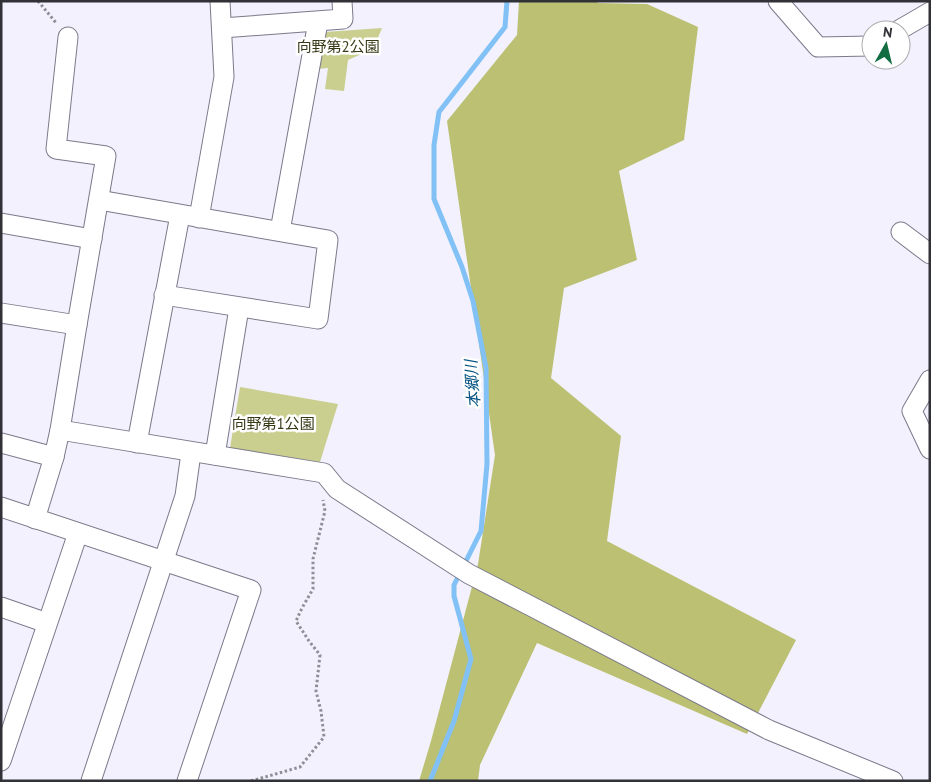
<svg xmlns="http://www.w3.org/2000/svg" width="931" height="782" viewBox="0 0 931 782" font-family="'PT Sans','Noto Sans JP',sans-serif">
<rect width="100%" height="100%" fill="#f2f1fd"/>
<g fill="#cacf8f">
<polygon points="382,28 373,49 348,60 344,91 325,89 328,68 317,69 325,32"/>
<polygon points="240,387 338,404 320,462 230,448"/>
</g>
<polygon fill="#bbc073" points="519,1 596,1 598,3 647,4 698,27 684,140 619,171 637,260 564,288 551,378 621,436 607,541 796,640 747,734 537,643 480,765 478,781 419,781 431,741 478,564 495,455 447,121 517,35"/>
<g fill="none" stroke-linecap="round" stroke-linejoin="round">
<g stroke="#81c1f6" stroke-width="5">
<polyline points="464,565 481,531 487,464 486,368 473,301 462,267 434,199 434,145 439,112 505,27 507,1"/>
<polyline points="430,781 454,721 471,659 454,596 454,585 460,573"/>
</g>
<defs>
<g id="minor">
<polyline points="778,1 818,47 871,46"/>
<polyline points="222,28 343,19 342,1"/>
<polyline points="899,30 930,12"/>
<polyline points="99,200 328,240 318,319 164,295"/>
<polyline points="199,218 224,77 220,1"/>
<polyline points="1,223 92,239"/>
<polyline points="280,231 318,22"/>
<polyline points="901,232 930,254"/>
<polyline points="1,313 77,325"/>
<polyline points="930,380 912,411 930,449"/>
<path d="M60 430C148 445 236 459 324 473L337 489 469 574 769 730 893 781"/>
<polyline points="1,443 54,457"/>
<polyline points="137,443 180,215"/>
<polyline points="215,455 239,308"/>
<polyline points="1,507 251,590 187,781"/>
<polyline points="35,519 54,457 60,430 77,325 106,156 56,149 68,37"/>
<polyline points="1,607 47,623"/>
<polyline points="1,761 78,533"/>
<polyline points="91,781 185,496 191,453"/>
</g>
</defs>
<use href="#minor" stroke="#7b798a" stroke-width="21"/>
<g stroke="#8e8e97" stroke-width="3" stroke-dasharray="2.5 2.5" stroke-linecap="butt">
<polyline points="38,1 57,24"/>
<polyline points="251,781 300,767 324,737 321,711 316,691 320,655 309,641 296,621 302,608 313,589 313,559 325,511 323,500"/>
</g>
<use href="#minor" stroke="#fff" stroke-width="19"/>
</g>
<g text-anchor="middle" stroke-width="5" stroke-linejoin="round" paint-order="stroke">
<g font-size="15" fill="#373917" stroke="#fff">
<text x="338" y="52">向野第2公園</text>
<text x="273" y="429">向野第1公園</text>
</g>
<g font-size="16" font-style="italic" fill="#035282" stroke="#fff">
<text transform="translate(472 384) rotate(-94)" y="6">本郷川</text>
</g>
</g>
<rect width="931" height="782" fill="none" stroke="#313138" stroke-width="5"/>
<g transform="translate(886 45) rotate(8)"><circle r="24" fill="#ffffff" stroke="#adadaf"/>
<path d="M0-4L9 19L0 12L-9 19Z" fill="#126e42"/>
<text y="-8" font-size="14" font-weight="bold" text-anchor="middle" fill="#313138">N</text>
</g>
</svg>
